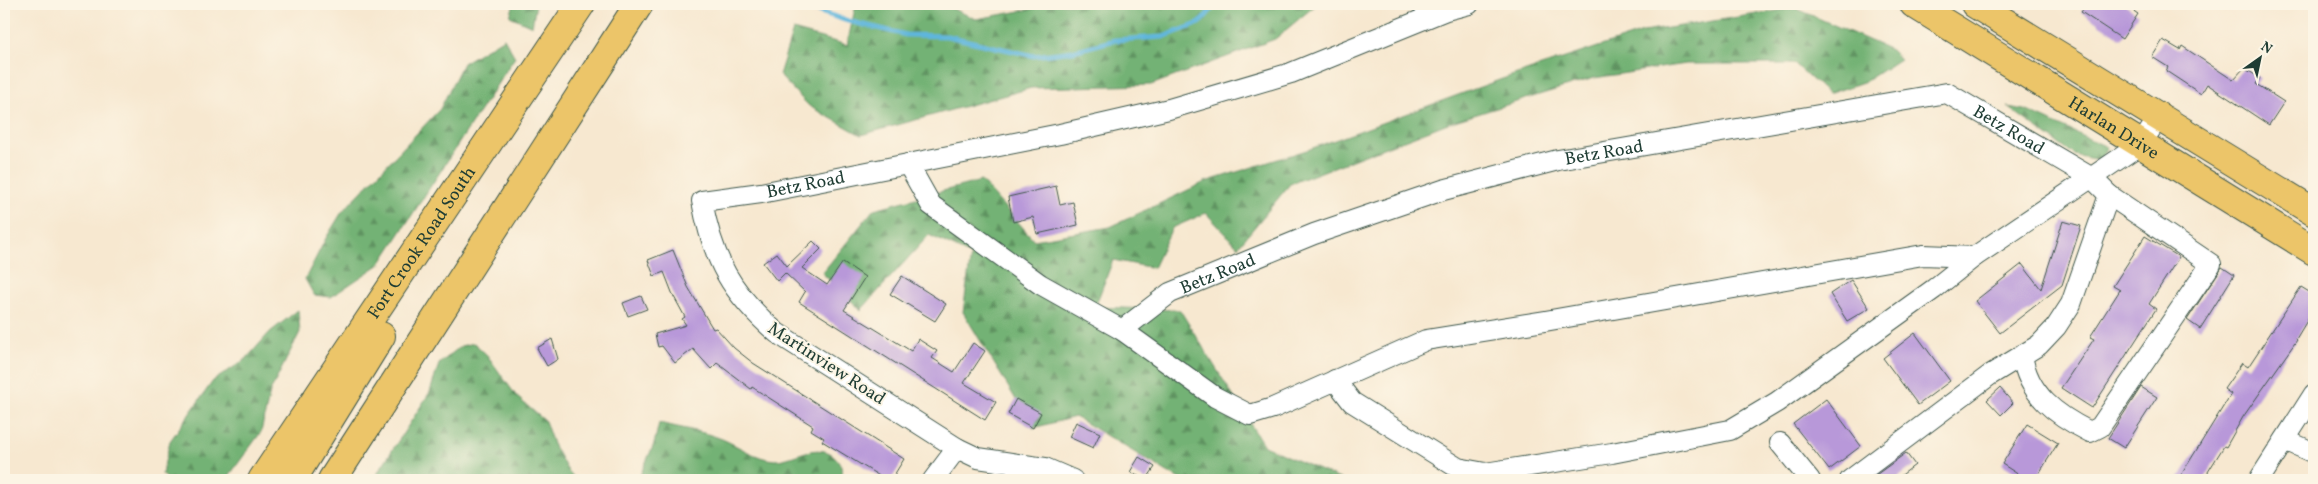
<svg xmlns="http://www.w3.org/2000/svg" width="2318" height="484" viewBox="0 0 2318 484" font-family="Vollkorn,serif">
<defs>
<pattern id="forest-firs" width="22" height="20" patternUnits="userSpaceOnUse" patternTransform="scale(1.25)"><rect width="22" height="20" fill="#73b274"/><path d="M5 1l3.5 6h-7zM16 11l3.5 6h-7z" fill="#5e9260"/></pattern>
</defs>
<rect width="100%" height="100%" fill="#fcf5e5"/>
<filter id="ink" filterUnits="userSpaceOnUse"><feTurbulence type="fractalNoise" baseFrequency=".02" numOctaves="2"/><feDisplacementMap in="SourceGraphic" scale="10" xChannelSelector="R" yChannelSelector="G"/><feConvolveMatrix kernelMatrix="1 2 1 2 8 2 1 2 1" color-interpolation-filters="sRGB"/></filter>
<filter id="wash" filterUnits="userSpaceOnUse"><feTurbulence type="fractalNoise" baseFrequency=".0096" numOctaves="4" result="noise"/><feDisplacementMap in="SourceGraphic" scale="20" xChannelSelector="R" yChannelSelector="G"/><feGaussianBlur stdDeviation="1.12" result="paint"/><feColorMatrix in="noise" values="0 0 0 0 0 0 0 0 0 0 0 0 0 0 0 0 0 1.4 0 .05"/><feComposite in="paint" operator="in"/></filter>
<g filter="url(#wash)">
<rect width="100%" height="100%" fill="#f7e8d0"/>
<g fill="url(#forest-firs)" stroke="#497854">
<polygon points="514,4 536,4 532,26 510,16"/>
<polygon points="856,4 942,4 976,19 1032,9 1044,4 1317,4 1275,39 1151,85 1031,88 861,135 809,106 779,75 793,30 847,45"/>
<polygon points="1795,8 1891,50 1900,59 1866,81 1828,94 1795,64 1686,64 1594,78 1448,123 1290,184 1238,247 1206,213 1172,228 1153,268 1113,260 1095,307 1180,310 1264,446 1342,480 1181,480 1075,417 1033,428 963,312 971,255 929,235 861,310 822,273 874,209 981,181 1034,240 1110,227 1205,182 1310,149 1502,79 1643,32"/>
<polygon points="504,38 515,57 380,264 331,297 314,295 305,279 326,238 342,212 440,109 463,63"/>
<polygon points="2008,107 2025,110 2107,147 2099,160 2074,155"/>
<polygon points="298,310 300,332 270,392 261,432 226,480 169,480 162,474 170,441 213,381 246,359 270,332"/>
<polygon points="474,343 487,355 517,397 545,421 553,444 566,468 576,480 373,480 430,392 439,364 461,346"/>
<path d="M659 423C680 428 702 431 722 439 739 446 756 459 775 460 791 460 808 447 824 451 838 454 844 468 842 480H638L654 444Z"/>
</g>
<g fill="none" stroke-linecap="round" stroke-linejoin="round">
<polyline stroke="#5fb6dc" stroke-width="5" points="796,4 848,21 906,35 947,36 1034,56 1073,51 1115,40 1163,37 1200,23 1216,4"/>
</g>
<g id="blocks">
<g fill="#b898d9">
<polygon points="2087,4 2123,4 2138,14 2122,39 2081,12"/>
<polygon points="2163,40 2180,50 2182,46 2233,80 2244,68 2260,78 2256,84 2284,102 2269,125 2207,84 2201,94 2166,71 2168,67 2152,57"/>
<polygon points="1056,186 1060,205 1073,202 1078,225 1037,234 1033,217 1013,222 1008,197"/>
<polygon points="2063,221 2081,226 2062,285 2000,333 1975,301 2022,264 2041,289"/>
<polygon points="2145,236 2179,257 2149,304 2156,309 2092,408 2061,388 2094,339 2090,337 2120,290 2113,286"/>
<polygon points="813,241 821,249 802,268 827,285 843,262 865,277 844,310 911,351 918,339 937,351 932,358 954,372 973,343 985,351 964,383 996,402 985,420 799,302 805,292 785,273 777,281 763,263 777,253 787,266"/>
<polygon points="673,250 688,287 713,329 716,328 734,348 753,363 904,459 891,480 886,480 822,441 824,438 811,430 813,426 752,387 751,389 717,363 711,369 693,349 675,363 662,346 658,347 655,334 686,325 682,319 685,317 673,295 664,272 654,276 648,260"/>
<polygon points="2222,267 2234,275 2200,329 2187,320"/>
<polygon points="902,276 946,304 935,321 890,294"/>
<polygon points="1851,280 1869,308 1847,321 1830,294"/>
<polygon points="2301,287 2314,295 2314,309 2296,339 2297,340 2243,417 2226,447 2224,446 2203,480 2178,480 2231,394 2224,389 2242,363 2248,367"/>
<polygon points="641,296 647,309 628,316 623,303"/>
<polygon points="1915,333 1950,381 1918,405 1883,358"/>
<polygon points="552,339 558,359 547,366 537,348"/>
<polygon points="2141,387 2157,397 2124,448 2108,438"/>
<polygon points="2000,388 2013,403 2001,415 1987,400"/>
<polygon points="1016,399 1041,413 1033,428 1008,414"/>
<polygon points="1826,399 1861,446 1829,470 1793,424"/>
<polygon points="1076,422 1100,433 1093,448 1069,437"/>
<polygon points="2027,424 2058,443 2035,480 2027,480 2002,464"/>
<polygon points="1906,453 1915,465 1895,480 1869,480"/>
<polygon points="1139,457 1155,467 1146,480 1130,472"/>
</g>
</g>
</g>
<g filter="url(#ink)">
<use href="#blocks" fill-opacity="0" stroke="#3f574b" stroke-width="1"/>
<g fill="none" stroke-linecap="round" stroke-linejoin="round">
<defs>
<g id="minor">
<polyline points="908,164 931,205 1040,284 1122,330 1215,397 1250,415 1273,408 1426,340 1545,321 1923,255 1974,257 2141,144 2159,117"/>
<path id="s1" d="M1122 330 1170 293 1314 234 1443 190 1558 160 1947 93 2092 178 2109 195 2211 264 2100 427 2090 432C2056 415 2028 395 2022 355"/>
<polyline points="1335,380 1352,402 1458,468 1485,473 1612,453 1730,430 1777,402 1934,289 1974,257"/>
<polyline points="2285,440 2314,453"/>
<polyline points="1780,443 1810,480"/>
<path id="s2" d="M957 448 777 333C731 293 713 260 702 201L761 193 1060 134 1169 109 1291 73 1446 10 1469 4"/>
<polyline points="933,480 957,448 978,458 1045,468 1073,480"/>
<polyline points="1850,480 1990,375 2039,345 2056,327 2071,304 2109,195"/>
<polyline points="2259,480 2314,394"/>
</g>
<g id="primary">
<path id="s3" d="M1914 4 2314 251"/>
<polyline points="1975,4 2314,212"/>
<path id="s4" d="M262 480 581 4"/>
<polyline points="292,480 381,336"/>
<polyline points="332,480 639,4"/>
</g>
</defs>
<use href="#minor" stroke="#3f574b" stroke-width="22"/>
<use href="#primary" stroke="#3f574b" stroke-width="30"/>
<use href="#minor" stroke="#fff" stroke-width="20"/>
<use href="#primary" stroke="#ecc569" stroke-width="28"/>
</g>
</g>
<g text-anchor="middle" stroke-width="4" stroke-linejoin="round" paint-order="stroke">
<g font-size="18" fill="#1f3d34" stroke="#fcf5e5">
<text dy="6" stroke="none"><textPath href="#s3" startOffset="235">Harlan Drive</textPath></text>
<text dy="6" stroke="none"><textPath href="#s1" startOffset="938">Betz Road</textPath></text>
<text dy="6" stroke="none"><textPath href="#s1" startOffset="518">Betz Road</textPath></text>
<text dy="6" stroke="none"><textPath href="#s2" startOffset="474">Betz Road</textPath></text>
<text dy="6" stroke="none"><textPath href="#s4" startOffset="286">Fort Crook Road South</textPath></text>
<text dy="6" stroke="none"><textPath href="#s1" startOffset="112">Betz Road</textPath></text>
<text transform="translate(827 363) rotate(33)" y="6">Martinview Road</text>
</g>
</g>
<rect width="2318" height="484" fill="none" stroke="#fcf5e5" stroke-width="20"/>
<g transform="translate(2260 58) rotate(33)" stroke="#fcf5e5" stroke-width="4" paint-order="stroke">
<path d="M0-4L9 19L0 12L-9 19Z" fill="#1f3d34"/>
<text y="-8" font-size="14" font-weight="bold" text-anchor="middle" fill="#1f3d34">N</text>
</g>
</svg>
